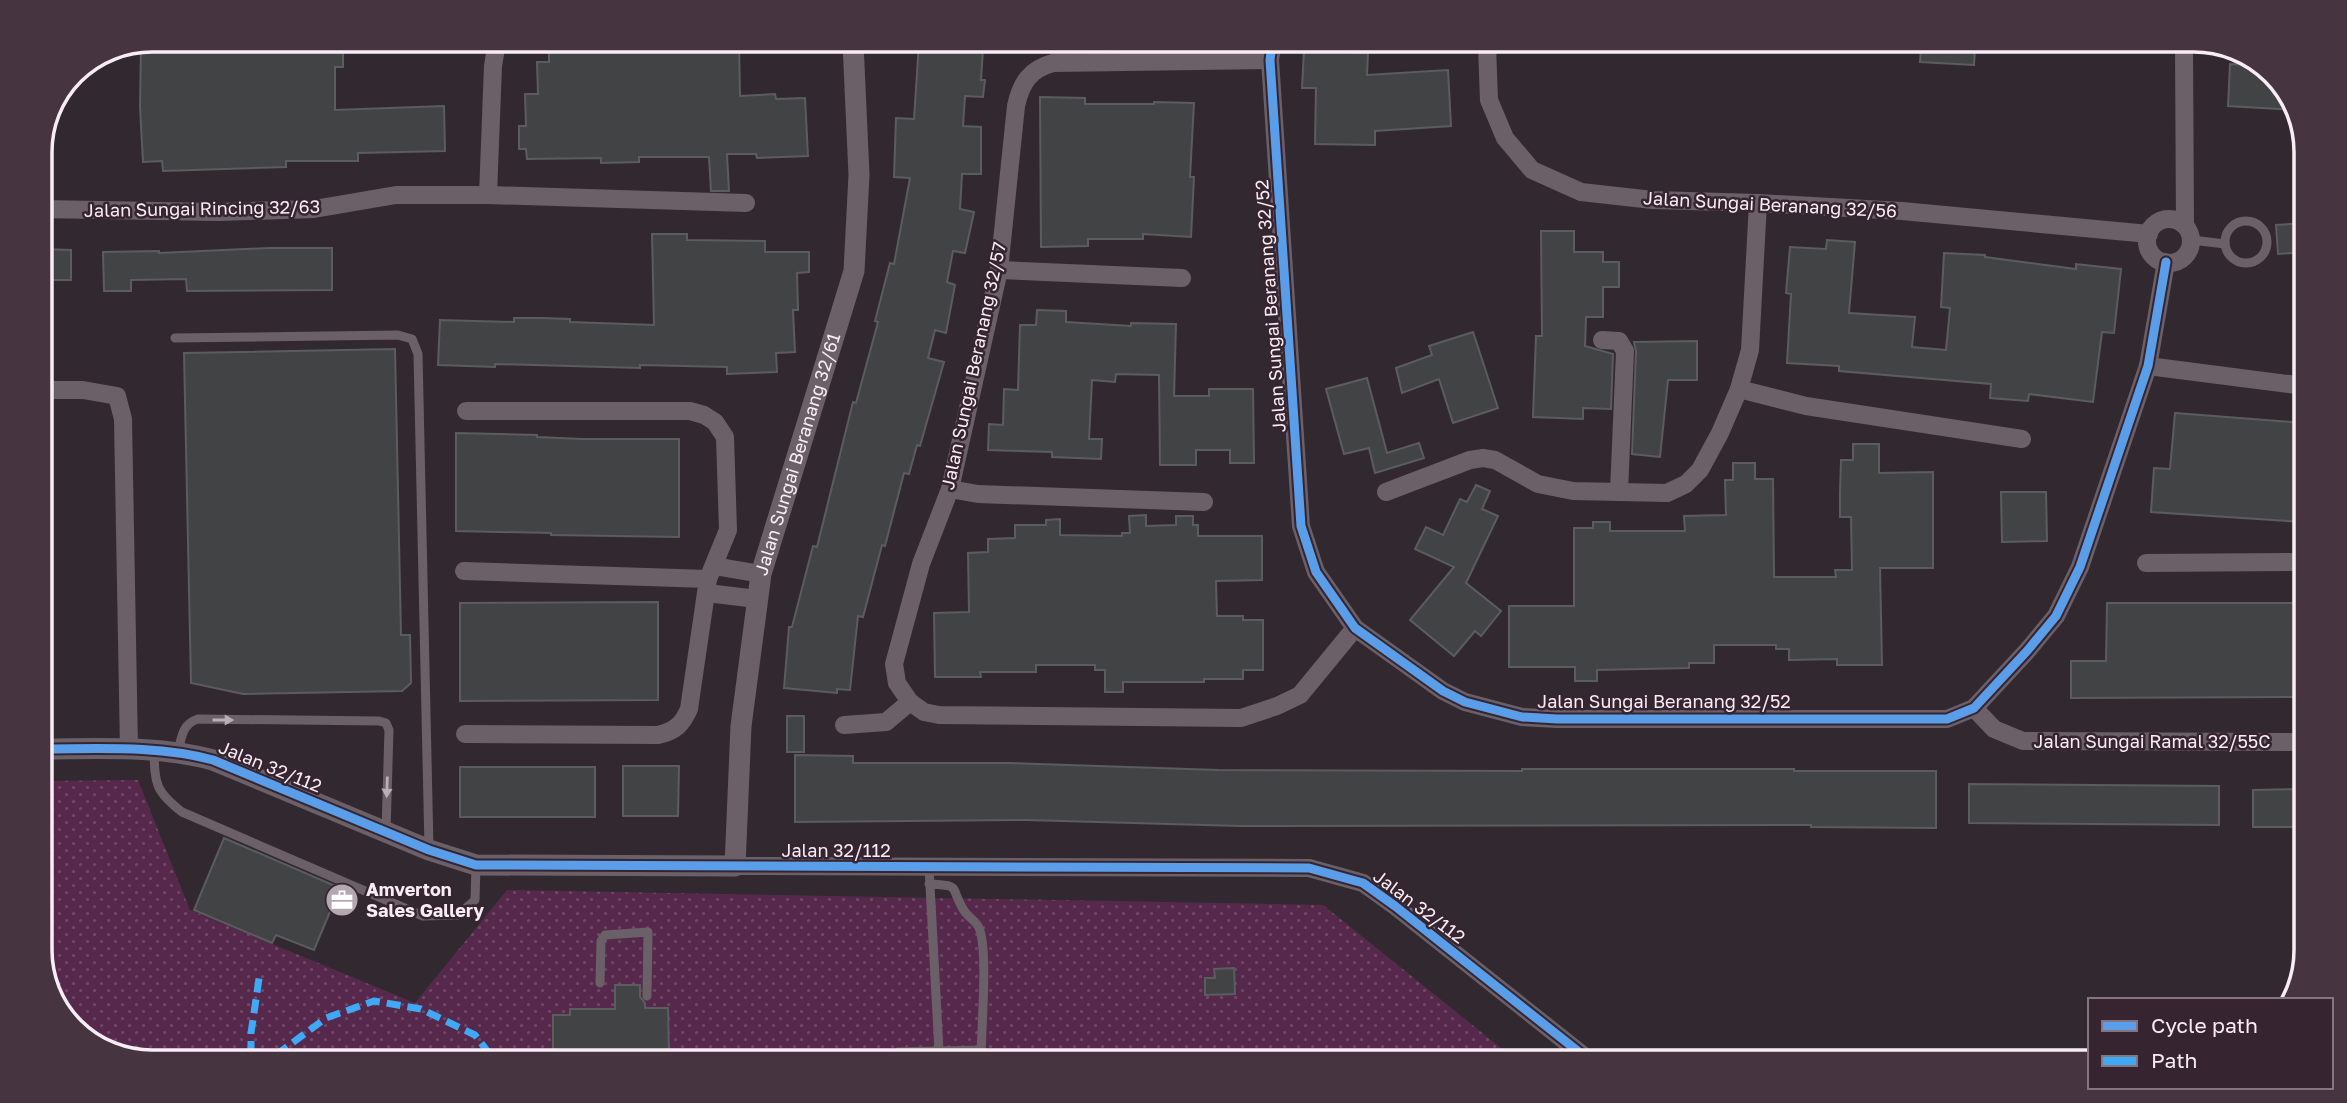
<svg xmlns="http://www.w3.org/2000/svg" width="2347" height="1103" viewBox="0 0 2347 1103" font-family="'Golos Text',sans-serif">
<defs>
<pattern id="grass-dots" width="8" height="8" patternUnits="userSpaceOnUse" patternTransform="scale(1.75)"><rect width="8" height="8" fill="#56294c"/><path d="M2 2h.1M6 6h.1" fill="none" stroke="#6f4866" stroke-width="1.8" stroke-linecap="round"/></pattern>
</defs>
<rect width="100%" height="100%" fill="#322930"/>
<polygon fill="url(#grass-dots)" points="138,780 190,910 415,1003 507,890 1323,905 1516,1060 109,1054 59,1013 41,958 41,781"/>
<g fill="#424344" stroke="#5b5c5d" stroke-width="2">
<polygon points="152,40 343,41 343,67 335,67 335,110 444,106 445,151 358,153 358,161 286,161 286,167 163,171 162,161 143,162 140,107 141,45"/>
<polygon points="549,42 739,43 740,96 775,94 776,99 805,98 808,156 757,158 756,154 727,154 729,191 711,191 709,157 639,157 639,162 601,163 601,158 527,159 526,149 519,149 519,126 526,126 525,94 538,94 537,62 549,62"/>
<polygon points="919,43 969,44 969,48 983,49 981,80 985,80 983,97 965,96 963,126 981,127 981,174 962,174 960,209 974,212 965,253 953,251 947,282 955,285 946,333 935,330 928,358 944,362 920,446 917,445 909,474 904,473 885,546 882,545 863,617 858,616 850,690 837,689 837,693 784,688 789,627 792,627 813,546 817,547 853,402 856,403 878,322 875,321 890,263 894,264 910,178 894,177 896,118 914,119"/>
<polygon points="1921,48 1975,48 1974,65 1920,62"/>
<polygon points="1304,50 1368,53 1367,75 1448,70 1451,126 1375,131 1375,145 1315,144 1316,88 1302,88"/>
<polygon points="2230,64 2258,65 2288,90 2295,110 2228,106"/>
<polygon points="1040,97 1085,98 1085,104 1154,104 1154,102 1194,103 1190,177 1194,177 1191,237 1143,234 1143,239 1088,239 1088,246 1041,247"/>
<polygon points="2306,223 2305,252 2278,254 2276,225"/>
<polygon points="1541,231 1574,231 1574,252 1603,252 1603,262 1619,262 1619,287 1603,287 1603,317 1586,317 1585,346 1613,354 1611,409 1583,408 1583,419 1533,417 1536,336 1542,336"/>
<polygon points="652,234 687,234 687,240 765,241 765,252 809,252 809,272 797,273 798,310 793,310 795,352 776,353 777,372 727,374 727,367 640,365 640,368 495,364 495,367 438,365 440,320 514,322 514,318 542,318 570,319 570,322 654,325"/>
<polygon points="1827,240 1855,242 1849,313 1915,317 1912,347 1946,350 1950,308 1941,307 1944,253 1985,255 1985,257 2076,269 2076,264 2121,269 2114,333 2102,332 2093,402 2029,394 2028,401 1990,398 1991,384 1839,371 1839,366 1787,363 1791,294 1786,293 1790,247 1826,249"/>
<polygon points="269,248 332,248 332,290 187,291 186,279 131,280 131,291 104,291 103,252 159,251 159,253"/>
<polygon points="40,249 71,250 71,280 40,280"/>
<polygon points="1037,310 1066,311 1066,322 1131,326 1131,323 1176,324 1174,396 1209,396 1209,389 1253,389 1254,463 1230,463 1230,450 1196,450 1196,465 1160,465 1159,375 1116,374 1115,382 1092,380 1089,439 1102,439 1101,459 1052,457 1052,452 988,450 989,424 1003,425 1004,389 1018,390 1020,325 1036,325"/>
<polygon points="1473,332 1498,408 1453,423 1439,379 1402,393 1396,368 1432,355 1429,346"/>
<polygon points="1697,341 1697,380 1668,380 1660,457 1632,454 1636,351 1634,342"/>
<polygon points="395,349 401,635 410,635 411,683 402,691 243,694 191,683 184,353"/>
<polygon points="1367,378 1387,453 1419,443 1424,458 1375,473 1369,448 1344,454 1326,389"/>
<polygon points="2175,413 2304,423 2303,522 2151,512 2154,468 2170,469"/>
<polygon points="456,433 537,435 537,437 582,439 679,439 679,537 551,535 551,533 456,531"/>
<polygon points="1853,444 1879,444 1879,473 1933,472 1933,568 1880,568 1882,665 1837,665 1837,659 1789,660 1789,649 1776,649 1776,645 1714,645 1714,663 1689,663 1689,668 1597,670 1597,681 1575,681 1575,667 1509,667 1509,606 1574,606 1574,528 1593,528 1593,522 1610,522 1610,531 1685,531 1684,516 1726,515 1725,480 1733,480 1733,463 1755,463 1755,479 1773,479 1774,577 1836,577 1835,570 1852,570 1851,517 1840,517 1840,492 1841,460 1853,460"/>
<polygon points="1476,485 1490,491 1482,509 1498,516 1466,583 1501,611 1481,636 1475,631 1454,656 1410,620 1454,567 1415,549 1426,527 1443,535 1460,499 1467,502"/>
<polygon points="2001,492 2046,492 2047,541 2002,542"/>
<polygon points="1146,515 1146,526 1176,525 1176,516 1193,516 1193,525 1198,525 1198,536 1262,536 1262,580 1216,581 1217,616 1243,616 1243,620 1263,620 1263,670 1243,670 1243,679 1204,679 1204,682 1123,682 1123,692 1105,692 1105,670 1095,670 1095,665 1036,665 1036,672 980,672 981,677 935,677 934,613 969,612 968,553 988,552 988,539 1015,538 1015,525 1046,525 1046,520 1060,519 1060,535 1122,536 1122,533 1130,533 1129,516"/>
<polygon points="658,602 658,700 460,701 460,603"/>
<polygon points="2107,603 2302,603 2301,697 2071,698 2071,661 2106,661"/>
<rect x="787" y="716" width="17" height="36"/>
<polygon points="795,755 853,756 853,763 1009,763 1218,770 1522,771 1522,769 1794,769 1794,771 1936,771 1936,828 1811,827 1811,825 1240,826 1026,820 795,822"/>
<polygon points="623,766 679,766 678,816 623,816"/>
<rect x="460" y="767" width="135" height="50"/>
<polygon points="1969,784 2219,786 2219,825 1969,823"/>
<polygon points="2300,789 2300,827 2253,827 2253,790"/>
<polygon points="224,838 340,888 314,950 276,935 272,943 194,910"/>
<polygon points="1234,968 1235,994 1205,995 1205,978 1215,978 1214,969"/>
<polygon points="615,985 640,985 640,997 645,1003 645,1008 668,1008 669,1056 553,1056 553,1015 570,1015 570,1009 615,1009"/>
</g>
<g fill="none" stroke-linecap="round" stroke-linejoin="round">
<g stroke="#6b6068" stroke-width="9">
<circle cx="2246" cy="242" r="21"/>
<polyline points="2192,240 2225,244"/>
<polyline points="175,338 398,335 412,339 418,354 429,848"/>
<path d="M154 751C155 784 155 791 182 812L423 916 458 915 475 900 476 866"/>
<path d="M178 751C182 737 182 724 198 719L379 721 386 723 389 730 386 831"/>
<polyline points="929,867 939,1051"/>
<path d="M929 884C962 886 949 885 963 909 967 916 974 920 978 926 989 944 981 1032 981 1058"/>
<polyline points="600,983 601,941 605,935 648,932 647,996"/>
<polyline points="898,1057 898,1052 981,1050"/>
</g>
<g stroke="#6b6068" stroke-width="18">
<polyline points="1272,45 1270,60 1301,526 1316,572 1355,628 1443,691 1465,702 1522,717 1557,719 1947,719 1974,708 2027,651 2056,616 2080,567 2148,366 2166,262"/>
<polyline points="1487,46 1489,100 1505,138 1532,170 1581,192 1653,200 1758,203 1902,211 2149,234"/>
<polyline points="2184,49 2185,225"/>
<path d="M1270 60 1053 63C1030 69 1021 83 1016 106L999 270 950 489 921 564 894 664 897 683 910 702 924 712 939 715 1241 718 1277 706 1300 695 1355 628"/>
<polyline points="488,195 493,66 497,42"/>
<polyline points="40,209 218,212 314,209 396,195 488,195 746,203"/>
<circle cx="2169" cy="241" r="22"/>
<polyline points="999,270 1182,278"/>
<polyline points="1602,340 1619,341 1625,351 1619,492"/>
<polyline points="2148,366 2304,386"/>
<polyline points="1739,389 1806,406 2022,439"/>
<polyline points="40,390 83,390 117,396 123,419 129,749"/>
<polyline points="950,489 978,494 1204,502"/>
<polyline points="1386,492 1470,460 1483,458 1495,460 1538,484 1573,491 1667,493 1686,484 1700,470 1720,433 1739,389 1750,350 1758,203"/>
<polyline points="2146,563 2302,562"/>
<polyline points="714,566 761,574"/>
<polyline points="464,571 708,579"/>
<polyline points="707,593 757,599"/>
<polyline points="1974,708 1994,729 2023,741 2301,742"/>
<polyline points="844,725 886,722 910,702"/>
<path d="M465 734 658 735C675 731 682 725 689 709L708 579 728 530 725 437 715 422 704 415 690 411H466"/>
<polyline points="735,866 1309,868 1363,883 1395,906 1589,1060"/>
</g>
<path stroke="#6b6068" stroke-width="21" id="s1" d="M41 749C97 749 158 745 213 760L429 850 476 865 735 866 741 726 761 574 854 271 859 175 853 43"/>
<g stroke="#3fa9f5" stroke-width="7" stroke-dasharray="14 7" stroke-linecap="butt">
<polyline points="251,1055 251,1033 260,972"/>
<polyline points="276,1055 326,1018 374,1001 421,1009 475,1035 491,1056"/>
</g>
<defs>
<g id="cycleway">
<polyline points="1272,45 1270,60 1301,526 1316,572 1355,628 1443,691 1465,702 1522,717 1557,719 1947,719 1974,708 2027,651 2056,616 2080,567 2148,366 2166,262"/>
<path d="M41 749C97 749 158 745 213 760L429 850 476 865 1309 868 1363 883 1395 906 1589 1060"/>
</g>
</defs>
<use href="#cycleway" stroke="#362531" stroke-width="13"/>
<use href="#cycleway" stroke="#5a9eea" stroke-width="9"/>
</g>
<defs><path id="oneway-solid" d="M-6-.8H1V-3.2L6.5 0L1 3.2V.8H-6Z" transform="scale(1.75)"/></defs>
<g fill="#b9aeb6">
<use href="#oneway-solid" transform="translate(223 720)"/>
<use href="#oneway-solid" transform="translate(387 787) rotate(92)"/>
</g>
<defs>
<symbol id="office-disc" viewBox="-11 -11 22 22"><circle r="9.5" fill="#b3a8b0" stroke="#362531"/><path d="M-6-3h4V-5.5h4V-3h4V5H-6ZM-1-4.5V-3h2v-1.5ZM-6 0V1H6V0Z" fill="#fff"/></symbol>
</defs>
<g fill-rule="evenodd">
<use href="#office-disc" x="323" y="881" width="38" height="38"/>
</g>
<g text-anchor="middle" stroke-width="5" stroke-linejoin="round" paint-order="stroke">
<g font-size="18" fill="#f9edf5" stroke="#362531">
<text transform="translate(1770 205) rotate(3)" y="6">Jalan Sungai Beranang 32/56</text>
<text transform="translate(202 209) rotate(-1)" y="6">Jalan Sungai Rincing 32/63</text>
<text transform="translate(1271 306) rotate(-94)" y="6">Jalan Sungai Beranang 32/52</text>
<text transform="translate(974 366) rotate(-78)" y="6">Jalan Sungai Beranang 32/57</text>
<text dy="6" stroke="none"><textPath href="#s1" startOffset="1134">Jalan Sungai Beranang 32/61</textPath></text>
<text x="1664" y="708">Jalan Sungai Beranang 32/52</text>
<text x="2152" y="748">Jalan Sungai Ramal 32/55C</text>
<text transform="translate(270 767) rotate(22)" y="6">Jalan 32/112</text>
<text x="836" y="857">Jalan 32/112</text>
<text transform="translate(1419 907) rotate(37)" y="6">Jalan 32/112</text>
</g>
<g font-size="18" font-weight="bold" fill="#f9edf5" stroke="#362531" text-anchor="start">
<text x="366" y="896">Amverton<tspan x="366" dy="21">Sales Gallery</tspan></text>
</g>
</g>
<path d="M0 0H2347V1103H0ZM152 52H2194A100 100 0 0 1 2294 152V950A100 100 0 0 1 2194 1050H152A100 100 0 0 1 52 950V152A100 100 0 0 1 152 52Z" fill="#463541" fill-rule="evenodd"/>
<path fill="none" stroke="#f9edf5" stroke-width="3.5" d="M152 52H2194A100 100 0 0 1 2294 152V950A100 100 0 0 1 2194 1050H152A100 100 0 0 1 52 950V152A100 100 0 0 1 152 52Z"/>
<rect x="2088" y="998" width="245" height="91" fill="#362531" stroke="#84757f" stroke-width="2"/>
<rect x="2102" y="1021" width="35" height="10" fill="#5a9eea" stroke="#84757f" stroke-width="2"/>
<text x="2151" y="1033" font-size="21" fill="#f9edf5">Cycle path</text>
<rect x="2102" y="1056" width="35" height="10" fill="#3fa9f5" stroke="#84757f" stroke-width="2"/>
<text x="2151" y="1068" font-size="21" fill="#f9edf5">Path</text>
</svg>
